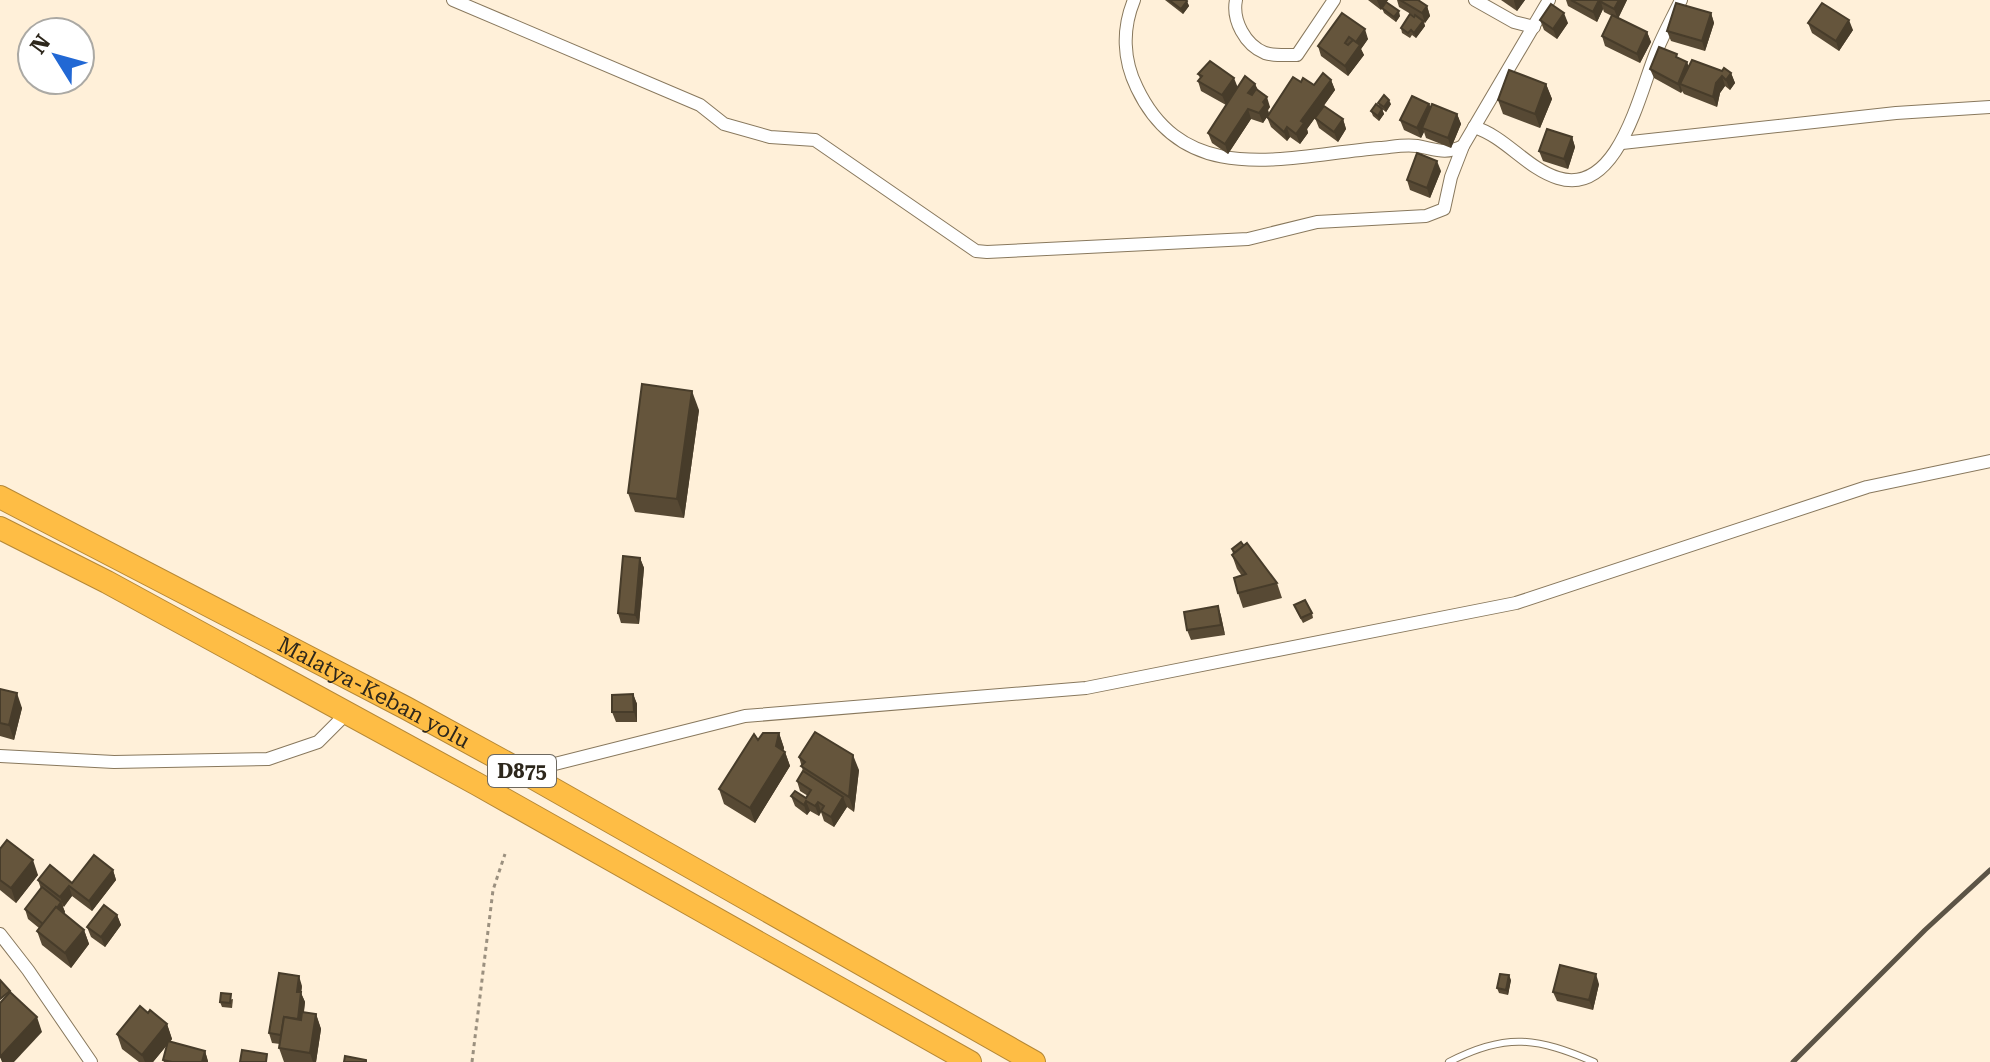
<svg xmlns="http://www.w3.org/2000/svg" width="1990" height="1062" viewBox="0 0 1990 1062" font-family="'Roboto Serif',serif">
<rect width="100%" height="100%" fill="#fff0d9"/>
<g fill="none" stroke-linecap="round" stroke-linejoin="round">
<defs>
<path id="lane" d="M1449 1062C1506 1032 1538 1038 1594 1062"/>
<g id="street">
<polyline points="453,0 700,105 724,124 770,137 815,140 976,251 987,252 1248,239 1317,222 1426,216 1444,209 1451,177 1463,146 1549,0"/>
<path d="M1134 0C1122 29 1123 60 1137 88 1186 191 1290 155 1380 148 1392 147 1405 144 1417 146 1435 149 1445 155 1463 146"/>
<path d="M1236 0C1232 20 1245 45 1265 53 1274 56 1287 55 1297 55L1334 0"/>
<polyline points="1475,0 1514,22 1534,27"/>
<path d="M1474 127C1506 137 1526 168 1558 178 1619 197 1640 90 1657 50 1664 33 1673 17 1681 0"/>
<polyline points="1622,143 1896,113 1990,107"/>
<polyline points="0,756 114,762 268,759 318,742 346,714"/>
<polyline points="523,772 745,716 1086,688 1516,603 1867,487 1990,461"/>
<polyline points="0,934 28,970 91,1062"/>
</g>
<g id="highway">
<path id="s1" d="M0 497 406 708 523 772 1034 1062"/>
<polyline points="0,528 107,582 477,784 970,1062"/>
</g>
</defs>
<use href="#lane" stroke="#88785d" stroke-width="8"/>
<use href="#street" stroke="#88785d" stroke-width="14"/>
<use href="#highway" stroke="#b58837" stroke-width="24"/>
<polyline stroke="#9b907f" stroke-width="3" stroke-dasharray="4 4" stroke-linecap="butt" points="472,1062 493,890 505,854"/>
<use href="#lane" stroke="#fff" stroke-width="6"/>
<use href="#street" stroke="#fff" stroke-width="12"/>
<use href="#highway" stroke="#febd45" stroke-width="22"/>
<polyline stroke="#5c5446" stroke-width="5" points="1793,1062 1925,930 1990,870"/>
</g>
<g fill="#574934">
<polygon points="1165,0 1186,0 1189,6 1183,14"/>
<polygon points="1368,0 1388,0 1385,4 1400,16 1396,22 1384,13 1382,8 1381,10"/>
<polygon points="1397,0 1418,0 1427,6 1430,16 1425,23 1424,22 1425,26 1416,38 1412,35 1410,38 1402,33 1401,28 1414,16 1399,7"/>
<polygon points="1501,0 1525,0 1517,11"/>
<polygon points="1566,0 1627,0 1618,18 1647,32 1651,42 1640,63 1605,46 1602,36 1612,16 1604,12 1603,9 1597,22 1568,6"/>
<polygon points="1342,13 1368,39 1361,49 1364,55 1348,76 1321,56 1318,46"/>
<polygon points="1711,13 1714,23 1705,51 1671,41 1667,31"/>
<polygon points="1540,20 1568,23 1557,39 1544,30"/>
<polygon points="1808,23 1853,30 1839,51 1812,33"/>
<polygon points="1679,58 1689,66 1731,73 1735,83 1730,90 1725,86 1720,93 1717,107 1684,94 1682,91 1681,93 1654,78 1650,69"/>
<polygon points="1198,74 1238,87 1255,84 1258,90 1270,107 1268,110 1269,114 1301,82 1314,85 1331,80 1335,90 1307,129 1308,133 1300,144 1290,137 1287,141 1271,127 1267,117 1268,115 1263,123 1251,119 1228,154 1212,143 1208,133 1226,105 1201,91 1198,81 1200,78"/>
<polygon points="1546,84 1552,99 1540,128 1503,114 1498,100"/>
<polygon points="1378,103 1391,104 1386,112 1382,109 1384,114 1379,121 1373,116 1371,111 1380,108"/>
<polygon points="1429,104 1431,108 1457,114 1461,124 1451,148 1426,138 1424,132 1421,138 1404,130 1400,120"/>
<polygon points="1315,118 1343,119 1346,129 1338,142 1319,128"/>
<polygon points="1572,137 1575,147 1568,169 1543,161 1539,151"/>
<polygon points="1441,171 1430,198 1410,190 1407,180"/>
<polygon points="699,410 684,518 635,512 628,493"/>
<polygon points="1232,549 1277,583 1282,598 1243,608 1238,593 1242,576 1237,569 1232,555 1233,554"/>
<polygon points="640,558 644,568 639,624 621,623 618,613"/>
<polygon points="1218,606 1221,616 1225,635 1191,640 1187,630"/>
<polygon points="1296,610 1312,613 1313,618 1303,623"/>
<polygon points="0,689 22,708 14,740 0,736"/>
<polygon points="633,694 637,704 637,722 616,722 612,712"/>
<polygon points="779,733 784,748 783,751 785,752 790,766 755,823 724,804 719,789 758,740"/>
<polygon points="799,757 859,770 854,812 847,807 834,827 824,821 821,812 819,816 810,811 807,815 795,806 791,796 806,798 808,796 800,791 797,781 803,771"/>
<polygon points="0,849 38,875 16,903 0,890"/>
<polygon points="113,870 116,880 92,911 72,896 63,907 65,912 64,914 84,930 89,944 71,968 42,945 37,931 39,928 28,919 25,909 41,889 38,880 72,883"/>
<polygon points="117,915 121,925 105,947 91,937 87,927"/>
<polygon points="1511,980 1508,995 1499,993 1497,988"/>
<polygon points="1599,984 1593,1010 1557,1001 1553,992"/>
<polygon points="302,986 301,993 305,1002 304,1012 316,1014 321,1029 316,1062 284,1062 279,1048 280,1044 272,1043 269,1033"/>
<polygon points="233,999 232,1008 222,1007 220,1002"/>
<polygon points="148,1013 167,1024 172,1039 170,1042 205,1051 208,1062 164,1062 163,1060 167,1045 153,1062 139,1062 122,1049 117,1034"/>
</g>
<g fill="#473c2a">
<polygon points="1377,0 1388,0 1381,10"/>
<polygon points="1514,0 1525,0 1517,11 1514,1"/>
<polygon points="1599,0 1608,0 1601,2 1603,9 1597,22 1593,12"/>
<polygon points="1619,0 1627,0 1618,19 1614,9"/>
<polygon points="1187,1 1189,6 1183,14 1181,9"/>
<polygon points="1427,6 1430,16 1425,23 1422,13"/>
<polygon points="1399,11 1400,16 1396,22 1394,17"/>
<polygon points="1564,13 1568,23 1557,39 1553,29"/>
<polygon points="1711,13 1714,23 1705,51 1702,41"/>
<polygon points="1849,20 1853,30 1839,51 1836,41"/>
<polygon points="1423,21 1425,26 1416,38 1414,33"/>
<polygon points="1365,29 1368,39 1361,49 1364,55 1348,76 1345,66 1356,42"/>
<polygon points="1647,32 1651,42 1640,63 1637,54"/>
<polygon points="1687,62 1691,72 1680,84 1682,91 1681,93 1678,84"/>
<polygon points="1731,73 1735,83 1730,90 1726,80"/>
<polygon points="1722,76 1725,86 1720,93 1717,107 1713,97 1716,83"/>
<polygon points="1234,78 1238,88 1226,105 1222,95"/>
<polygon points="1331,80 1335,90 1307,129 1308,133 1300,144 1296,134 1301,121"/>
<polygon points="1255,84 1259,93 1252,102 1248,93"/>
<polygon points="1546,84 1552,99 1540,128 1535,114"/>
<polygon points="1267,97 1270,107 1268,110 1269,114 1263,123 1259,113 1263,102"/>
<polygon points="1389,100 1391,104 1386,112 1384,107"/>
<polygon points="1429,104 1433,113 1422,128 1424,132 1421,138 1417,128"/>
<polygon points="1248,109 1251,119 1228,154 1225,144"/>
<polygon points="1382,109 1384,114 1379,121 1378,116"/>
<polygon points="1457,114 1461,124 1451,148 1448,138"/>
<polygon points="1343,119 1346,129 1338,142 1334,132"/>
<polygon points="1287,127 1290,137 1287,141 1284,132"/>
<polygon points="1572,137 1575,147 1568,169 1564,159"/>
<polygon points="1437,161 1441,171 1430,198 1427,188"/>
<polygon points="692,391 699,410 684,518 677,499"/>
<polygon points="640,558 644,568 639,624 635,615"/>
<polygon points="1218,606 1221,616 1225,635 1221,625"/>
<polygon points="17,693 22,708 14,740 9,725"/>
<polygon points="633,694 637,704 637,722 634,712"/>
<polygon points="779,733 784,748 782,757 785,752 790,766 755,823 750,808 776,746"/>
<polygon points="853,755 859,770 854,812 849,797"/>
<polygon points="843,797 847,807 834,827 831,817"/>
<polygon points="806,801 810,811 807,815 804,805"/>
<polygon points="818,802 821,812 819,816 815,806"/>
<polygon points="33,860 38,875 16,903 11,888"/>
<polygon points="113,870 116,880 92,911 89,901"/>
<polygon points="69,886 72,896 64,907 60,897"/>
<polygon points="61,902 65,912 47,934 44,924"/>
<polygon points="117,915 121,925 105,947 101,937"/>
<polygon points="84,930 89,944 71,968 65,953"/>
<polygon points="1596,974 1599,984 1593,1010 1589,1000"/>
<polygon points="1509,975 1511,980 1508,995 1506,990"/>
<polygon points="299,976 302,986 301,993 305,1002 301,1032 297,1022 297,992"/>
<polygon points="316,1014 321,1029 316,1062 313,1062 310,1053"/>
<polygon points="37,1017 42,1032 14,1062 2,1062 0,1057"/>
<polygon points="167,1024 172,1039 153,1062 145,1062 142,1055"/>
<polygon points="205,1051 208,1061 208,1062 202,1062"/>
</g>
<g fill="#65553c" stroke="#473c2a" stroke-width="2">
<polygon points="1169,0 1186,0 1187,1 1181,9"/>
<polygon points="1400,0 1418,0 1427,6 1422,13"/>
<polygon points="1571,0 1599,0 1593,12"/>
<polygon points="1602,0 1619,0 1614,9 1601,2"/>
<polygon points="1386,2 1399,11 1394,17 1382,8"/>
<polygon points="1676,3 1711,13 1702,41 1667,31"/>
<polygon points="1822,3 1849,20 1836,41 1808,23"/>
<polygon points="1551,4 1564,13 1553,29 1540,20"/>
<polygon points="1342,13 1365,29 1356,42 1349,37 1345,43 1348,45 1353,40 1360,45 1345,66 1318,46"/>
<polygon points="1410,14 1414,17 1415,15 1423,21 1414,33 1411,30 1408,33 1401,28"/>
<polygon points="1612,15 1647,32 1637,54 1602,36"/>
<polygon points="1659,47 1677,54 1676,57 1687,62 1678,84 1650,69"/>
<polygon points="1692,60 1722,71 1724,68 1731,73 1726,80 1722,76 1716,83 1713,97 1680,84"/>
<polygon points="1210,61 1234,78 1222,95 1198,81 1202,76 1198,74"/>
<polygon points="1509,70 1546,84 1535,114 1498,100"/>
<polygon points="1323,73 1331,80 1301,121 1304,123 1296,134 1287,127 1284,132 1267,117 1293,77 1301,82 1303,78 1314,85"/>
<polygon points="1245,76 1255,84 1248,93 1252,95 1256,89 1267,97 1263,102 1265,105 1259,113 1248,109 1225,144 1208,133"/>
<polygon points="1384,95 1389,100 1384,107 1378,103"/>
<polygon points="1412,96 1429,104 1417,128 1400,120"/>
<polygon points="1376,104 1382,109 1378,116 1371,111"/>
<polygon points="1432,104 1457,114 1448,138 1422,128"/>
<polygon points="1324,106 1343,119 1334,132 1315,118"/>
<polygon points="1547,129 1572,137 1564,159 1539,151"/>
<polygon points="1417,153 1437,161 1427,188 1407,180"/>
<polygon points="642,384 692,391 677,499 628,493"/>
<polygon points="1241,542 1244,546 1235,553 1232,549"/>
<polygon points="1247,543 1277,583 1238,593 1234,578 1246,574 1232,555"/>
<polygon points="623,556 640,558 635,615 618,613"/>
<polygon points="1305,600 1312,613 1301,618 1294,605"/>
<polygon points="1218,606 1221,625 1187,630 1184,612"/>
<polygon points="0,689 17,693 9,725 0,723"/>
<polygon points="633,694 634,712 612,712 612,695"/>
<polygon points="815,732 853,755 849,797 801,766 805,762 799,757"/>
<polygon points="763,733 779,733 776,746 785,752 750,808 719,789 754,734 758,740"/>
<polygon points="803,771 843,797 831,817 821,811 824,806 818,802 815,806 806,801 804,805 791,796 795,791 806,798 811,790 797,781"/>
<polygon points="7,840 33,860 11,888 0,880 0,849"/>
<polygon points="94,855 113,870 89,901 69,886 60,897 38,880 50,865 72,883"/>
<polygon points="42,887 61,902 57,908 56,907 43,924 25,909"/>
<polygon points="104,905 117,915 101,937 87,927"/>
<polygon points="56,907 84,930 65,953 37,931"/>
<polygon points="1560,965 1596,974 1589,1000 1553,992"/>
<polygon points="279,973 299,976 297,992 301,992 298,1019 284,1017 281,1035 269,1033"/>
<polygon points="1500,974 1509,975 1506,990 1497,988"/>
<polygon points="0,980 10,991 0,999"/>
<polygon points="10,992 37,1017 0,1057 0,1003"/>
<polygon points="221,993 231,994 230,1003 220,1002"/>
<polygon points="140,1006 148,1013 150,1010 167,1024 142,1055 117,1034"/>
<polygon points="302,1012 316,1014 310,1053 279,1048 284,1017 301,1020"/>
<polygon points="168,1041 205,1051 202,1062 172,1062 163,1060"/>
<polygon points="242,1050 267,1054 266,1062 240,1062"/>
<polygon points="345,1056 366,1060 366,1062 344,1062"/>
</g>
<g text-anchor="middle" stroke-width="8" stroke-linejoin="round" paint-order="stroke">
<rect fill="#fff" stroke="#6c6860" stroke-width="2" x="488" y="755" width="68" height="32" rx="6"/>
<g font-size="20" font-weight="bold" fill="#2d271c">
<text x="522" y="778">D875</text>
</g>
<g font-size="22" fill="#2d271c" stroke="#fff">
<text dy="8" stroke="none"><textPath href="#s1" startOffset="422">Malatya-Keban yolu</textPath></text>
</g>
</g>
<g transform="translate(56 56) rotate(307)"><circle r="38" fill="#ffffff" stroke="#aba9a4" stroke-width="2"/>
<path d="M0-6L14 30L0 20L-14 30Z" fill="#2268d4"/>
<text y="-12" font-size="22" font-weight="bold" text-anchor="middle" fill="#2d271c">N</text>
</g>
</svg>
